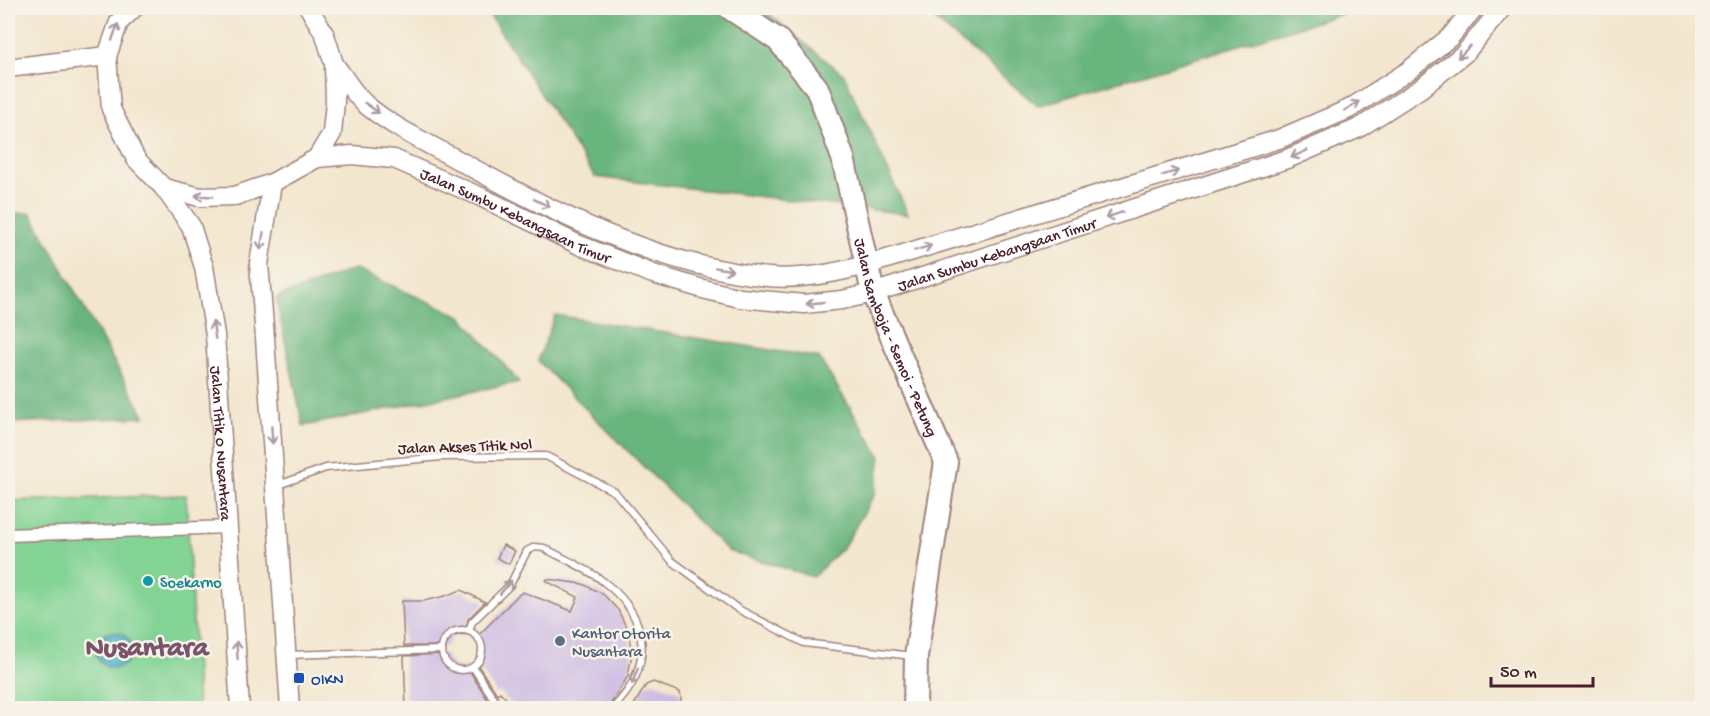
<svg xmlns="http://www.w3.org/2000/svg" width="1710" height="716" viewBox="0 0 1710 716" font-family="'Gochi Hand',sans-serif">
<rect width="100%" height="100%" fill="#f7f3e8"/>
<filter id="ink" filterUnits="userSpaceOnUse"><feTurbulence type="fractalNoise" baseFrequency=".0167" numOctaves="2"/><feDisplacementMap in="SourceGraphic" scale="12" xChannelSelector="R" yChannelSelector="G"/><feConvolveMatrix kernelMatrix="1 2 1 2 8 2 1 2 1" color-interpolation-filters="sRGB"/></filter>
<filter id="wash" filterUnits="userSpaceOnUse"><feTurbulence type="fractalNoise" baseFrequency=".008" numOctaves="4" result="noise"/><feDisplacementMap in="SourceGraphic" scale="24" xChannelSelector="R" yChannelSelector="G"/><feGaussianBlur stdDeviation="1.35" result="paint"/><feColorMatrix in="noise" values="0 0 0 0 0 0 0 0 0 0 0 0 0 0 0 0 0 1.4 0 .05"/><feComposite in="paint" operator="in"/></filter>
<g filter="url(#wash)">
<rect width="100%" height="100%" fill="#f3e6ce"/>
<polygon fill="#82d394" stroke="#667960" stroke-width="1.5" points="186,495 198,708 8,708 8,501"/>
<g fill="#69b57e" stroke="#5a6a54" stroke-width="1.5">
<polygon points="485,8 761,8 844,75 908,214 595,177"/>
<polygon points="921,8 1362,8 1038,106"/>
<polygon points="31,213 145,417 8,423 8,214"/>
<polygon points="354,269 461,316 519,382 303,426 276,298"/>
<polygon points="555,315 819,358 881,457 875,494 844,546 813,577 728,551 538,361"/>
</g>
<circle fill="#44adc3" stroke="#476677" stroke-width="1.5" cx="114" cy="650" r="18"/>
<g id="blocks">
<g fill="#ccb9e3">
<polygon points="503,545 515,551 509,564 497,558"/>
<polygon points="547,579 583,584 603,594 618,610 628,631 632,653 628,676 608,708 515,708 500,692 497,694 477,664 474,662 478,657 479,648 475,639 518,595 523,592 572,611 578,597 546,581"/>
<polygon points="461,590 485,602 468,619 465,634 452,636 446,646 404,646 402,601 424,601 445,596"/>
<polygon points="446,654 447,659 454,666 463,667 468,666 469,670 488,700 477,708 406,708 404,656"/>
<polygon points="653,682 680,692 681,698 680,708 632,708 646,685"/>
</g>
</g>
</g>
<g filter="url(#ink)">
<use href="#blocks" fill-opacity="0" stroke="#9e827c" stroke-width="1.5"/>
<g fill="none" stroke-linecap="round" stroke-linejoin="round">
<defs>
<g id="lane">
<polyline points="278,485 326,468 441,457 546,456 615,492 672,561 738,609 804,643 912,656"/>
<circle cx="462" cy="650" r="20"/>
<path d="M469 631 472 622 510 585 527 551 535 547 544 548C564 559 587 568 604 582 651 618 654 667 613 708"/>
<polyline points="288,655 442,650"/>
<polyline points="473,667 500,708"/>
</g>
<polyline id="street" points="8,535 228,527"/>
<g id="secondary">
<path id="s1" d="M134 8 119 22 107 56 111 109 136 159 164 188 200 197 235 196 272 183 317 158 352 155 394 159 481 197 579 245 653 274 703 289 740 298 804 304 842 300 873 293 1287 159 1359 128 1420 89 1465 53 1502 8"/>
<polyline points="309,8 325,35 334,64 335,102 332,133 317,158"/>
<path d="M334 64C344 77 353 93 365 104 392 127 427 143 458 160 554 213 658 266 768 277 802 280 834 273 867 265L1279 139 1349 109 1408 71 1450 37 1474 8"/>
<polyline points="8,68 107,56"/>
<polyline points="272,183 259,264 265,338 290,708"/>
<path id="s2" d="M164 188 191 226 204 267 215 335 240 708"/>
</g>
<g id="highway">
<path id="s3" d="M730 8 778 40 817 88 843 158 873 293 946 462 916 656 915 708"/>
</g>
</defs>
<use href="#lane" stroke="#9e827c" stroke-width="9"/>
<use href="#street" stroke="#9e827c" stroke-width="15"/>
<use href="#secondary" stroke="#9e827c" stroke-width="21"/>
<use href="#highway" stroke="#9e827c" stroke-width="26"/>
<use href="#lane" stroke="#fff" stroke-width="6"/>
<use href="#street" stroke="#fff" stroke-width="12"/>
<use href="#secondary" stroke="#fff" stroke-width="18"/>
<use href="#highway" stroke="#fff" stroke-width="22"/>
</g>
<defs><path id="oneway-shaft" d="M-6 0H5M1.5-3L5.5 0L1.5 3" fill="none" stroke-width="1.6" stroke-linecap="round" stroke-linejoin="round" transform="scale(1.5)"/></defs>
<g stroke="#ae9aa0">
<use href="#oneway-shaft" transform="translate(115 32) rotate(-71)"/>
<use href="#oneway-shaft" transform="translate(1464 52) rotate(135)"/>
<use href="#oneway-shaft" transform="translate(1352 106) rotate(-30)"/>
<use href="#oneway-shaft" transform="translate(372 108) rotate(35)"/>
<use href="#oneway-shaft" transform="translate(1299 154) rotate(156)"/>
<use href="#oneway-shaft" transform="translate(1170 173) rotate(-17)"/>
<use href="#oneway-shaft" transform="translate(204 196) rotate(-177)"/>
<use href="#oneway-shaft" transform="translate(542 203) rotate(26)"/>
<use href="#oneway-shaft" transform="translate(1114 215) rotate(162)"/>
<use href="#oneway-shaft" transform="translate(262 241) rotate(100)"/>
<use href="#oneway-shaft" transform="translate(923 248) rotate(-17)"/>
<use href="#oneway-shaft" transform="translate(724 269) rotate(10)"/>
<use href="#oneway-shaft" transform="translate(815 303) rotate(174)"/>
<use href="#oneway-shaft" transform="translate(214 330) rotate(-98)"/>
<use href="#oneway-shaft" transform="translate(272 435) rotate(86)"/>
<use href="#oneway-shaft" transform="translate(506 587) rotate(-50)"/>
<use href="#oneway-shaft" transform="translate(237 650) rotate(-94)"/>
<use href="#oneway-shaft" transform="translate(635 676) rotate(111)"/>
</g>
</g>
<circle fill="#0f9aa8" stroke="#f7f3e8" stroke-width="2" cx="148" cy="581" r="6"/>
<circle fill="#5c6f8a" stroke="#f7f3e8" stroke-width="2" cx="560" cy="641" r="6"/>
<rect fill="#1a4fb4" stroke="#f7f3e8" stroke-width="2" x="293" y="672" width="12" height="12" rx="3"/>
<g text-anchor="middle" stroke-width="5" stroke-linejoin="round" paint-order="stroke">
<g font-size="16" fill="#4a1f2b" stroke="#f7f3e8">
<text dy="6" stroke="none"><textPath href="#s1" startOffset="580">Jalan Sumbu Kebangsaan Timur</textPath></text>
<text dy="6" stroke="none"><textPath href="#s1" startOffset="1084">Jalan Sumbu Kebangsaan Timur</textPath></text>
<text dy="6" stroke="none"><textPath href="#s3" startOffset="382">Jalan Samboja - Semoi - Petung</textPath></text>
<text dy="6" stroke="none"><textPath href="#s2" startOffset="267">Jalan Titik 0 Nusantara</textPath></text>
<text transform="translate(465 445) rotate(-2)" y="6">Jalan Akses Titik Nol</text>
</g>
<g font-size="16" fill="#0d838f" stroke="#f7f3e8" text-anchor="start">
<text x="160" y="587">Soekarno</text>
</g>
<g font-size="16" fill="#4e5e75" stroke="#f7f3e8" text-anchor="start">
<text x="572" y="638">Kantor Otorita<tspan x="572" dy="18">Nusantara</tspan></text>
</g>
<g font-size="16" fill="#164399" stroke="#f7f3e8" text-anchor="start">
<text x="311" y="684">OIKN</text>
</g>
<g font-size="28" font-weight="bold" fill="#78556b" stroke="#f7f3e8">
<text x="147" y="655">Nusantara</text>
</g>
</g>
<rect width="1710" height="716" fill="none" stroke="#f7f3e8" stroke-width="30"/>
<path d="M1491 677v9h102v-9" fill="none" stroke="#4a1f2b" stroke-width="3"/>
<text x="1500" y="677" font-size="18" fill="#4a1f2b" stroke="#f7f3e8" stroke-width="4.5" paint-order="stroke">50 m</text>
</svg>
